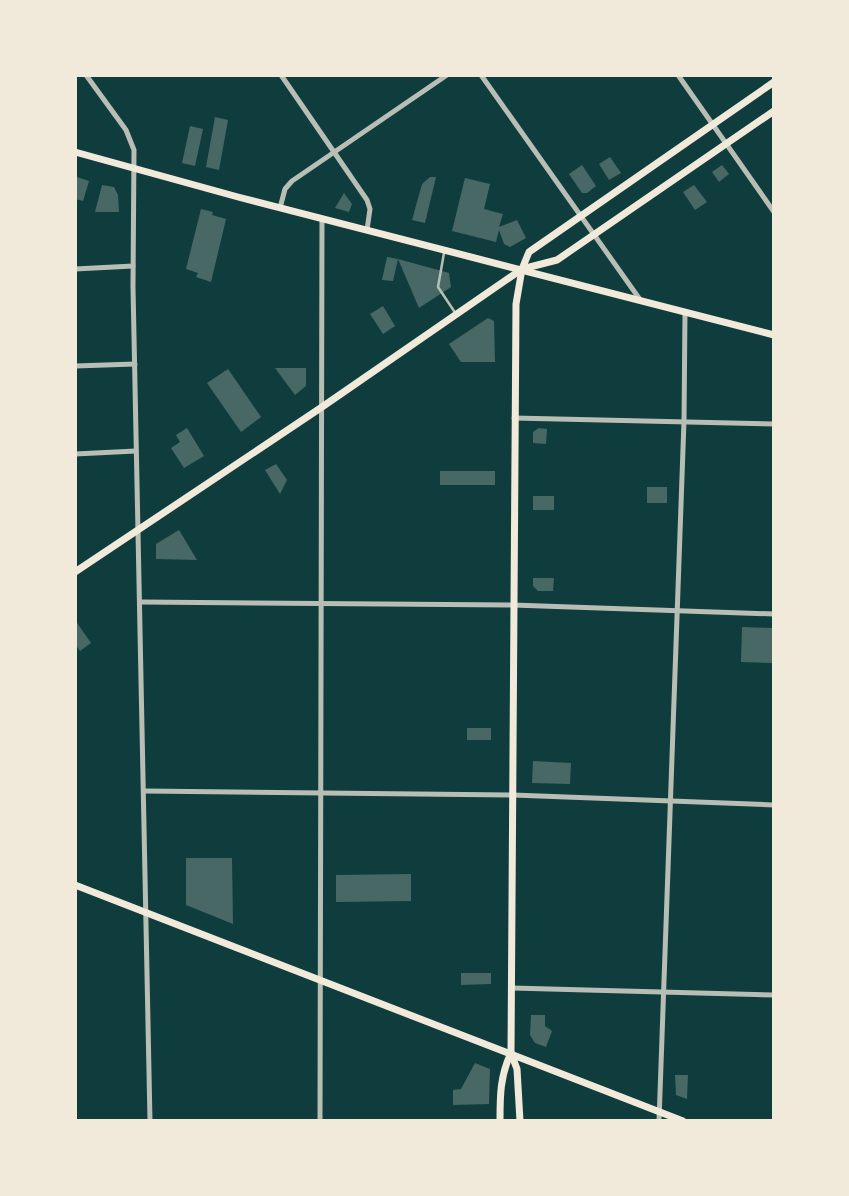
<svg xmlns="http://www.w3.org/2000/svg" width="849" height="1196" viewBox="0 0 849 1196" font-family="Georgia,serif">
<rect width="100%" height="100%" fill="#0f3d3e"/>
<g fill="#486865">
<polygon points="215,117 228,120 219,170 206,167"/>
<polygon points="190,126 203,129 195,166 182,163"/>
<polygon points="610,157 621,173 609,180 599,164"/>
<polygon points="582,165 596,186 587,193 582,193 569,174"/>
<polygon points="722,165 729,174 719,182 712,172"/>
<polygon points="77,177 89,181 83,201 75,199"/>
<polygon points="430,177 436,177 425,223 412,220 422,184"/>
<polygon points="465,178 490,184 484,209 503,214 499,227 517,220 526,238 510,247 504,244 499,230 496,242 452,231"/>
<polygon points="102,185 114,187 118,195 119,212 95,212"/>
<polygon points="694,185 707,202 695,210 683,192"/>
<polygon points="344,193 352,204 349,212 335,208"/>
<polygon points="201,209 213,212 212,215 226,219 211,282 196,277 198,273 186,269"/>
<polygon points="387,257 398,259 393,281 382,280"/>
<polygon points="398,259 449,273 451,287 419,308"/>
<polygon points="383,306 395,326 383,334 370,314"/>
<polygon points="488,318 494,321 495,362 461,362 449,344"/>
<polygon points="275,368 306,368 306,386 295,395"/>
<polygon points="228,369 261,417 241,432 207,383"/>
<polygon points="187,428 204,456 184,468 171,448 180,442 176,435"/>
<polygon points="539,428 547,429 546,444 533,443 533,432"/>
<polygon points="276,464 287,480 280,494 265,470"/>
<rect x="440" y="471" width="55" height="14"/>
<rect x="647" y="487" width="20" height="16"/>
<rect x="533" y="496" width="21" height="14"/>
<polygon points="179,530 197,560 156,559 156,544"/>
<polygon points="533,578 554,578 553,591 538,591 533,586"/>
<polygon points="75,620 91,643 80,651 75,644"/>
<polygon points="742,627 774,628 774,663 741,662"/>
<rect x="467" y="728" width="24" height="12"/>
<polygon points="533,761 571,763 570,784 532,783"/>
<polygon points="186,858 232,858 233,924 186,905"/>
<polygon points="411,874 411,901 336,902 336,875"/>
<polygon points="461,973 491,973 491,984 461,985"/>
<polygon points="531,1015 545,1015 545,1026 552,1031 546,1047 535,1043 530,1035"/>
<polygon points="475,1063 490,1069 489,1104 453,1105 453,1090 461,1089"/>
<polygon points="675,1075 688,1075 687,1099 676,1095"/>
</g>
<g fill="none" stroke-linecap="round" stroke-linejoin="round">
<polyline stroke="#b8beb3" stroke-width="2.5" points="444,253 438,287 456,314"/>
<g stroke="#b8beb3" stroke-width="5">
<polyline points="86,75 126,130 134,150 133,287 150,1121"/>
<polyline points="281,75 367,200 370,209 367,230"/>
<polyline points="481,75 641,301"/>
<polyline points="678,75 774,212"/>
<polyline points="280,208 285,189 292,181 447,75"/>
<polyline points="75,269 133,266"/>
<polyline points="75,366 135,364"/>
<polyline points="514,418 774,424"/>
<polyline points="75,454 136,451"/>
<polyline points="141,602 513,605 774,614"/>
<polyline points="145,791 513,795 774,805"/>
<polyline points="512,988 774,995"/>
<polyline points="320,1121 322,218"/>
<polyline points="659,1121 684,421 685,312"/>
</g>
<g stroke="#f1e9da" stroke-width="7">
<polyline points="75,152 238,197 774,335"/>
<polyline points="75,572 322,407 522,269 557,260 774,111"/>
<polyline points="75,885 683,1121"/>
<path d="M500 1121C500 1096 500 1076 511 1053"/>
<polyline points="520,1121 517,1069 511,1053 516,304 522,269 529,252 774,82"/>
</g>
</g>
<rect width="849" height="1196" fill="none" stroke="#f1e9da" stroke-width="154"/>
</svg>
